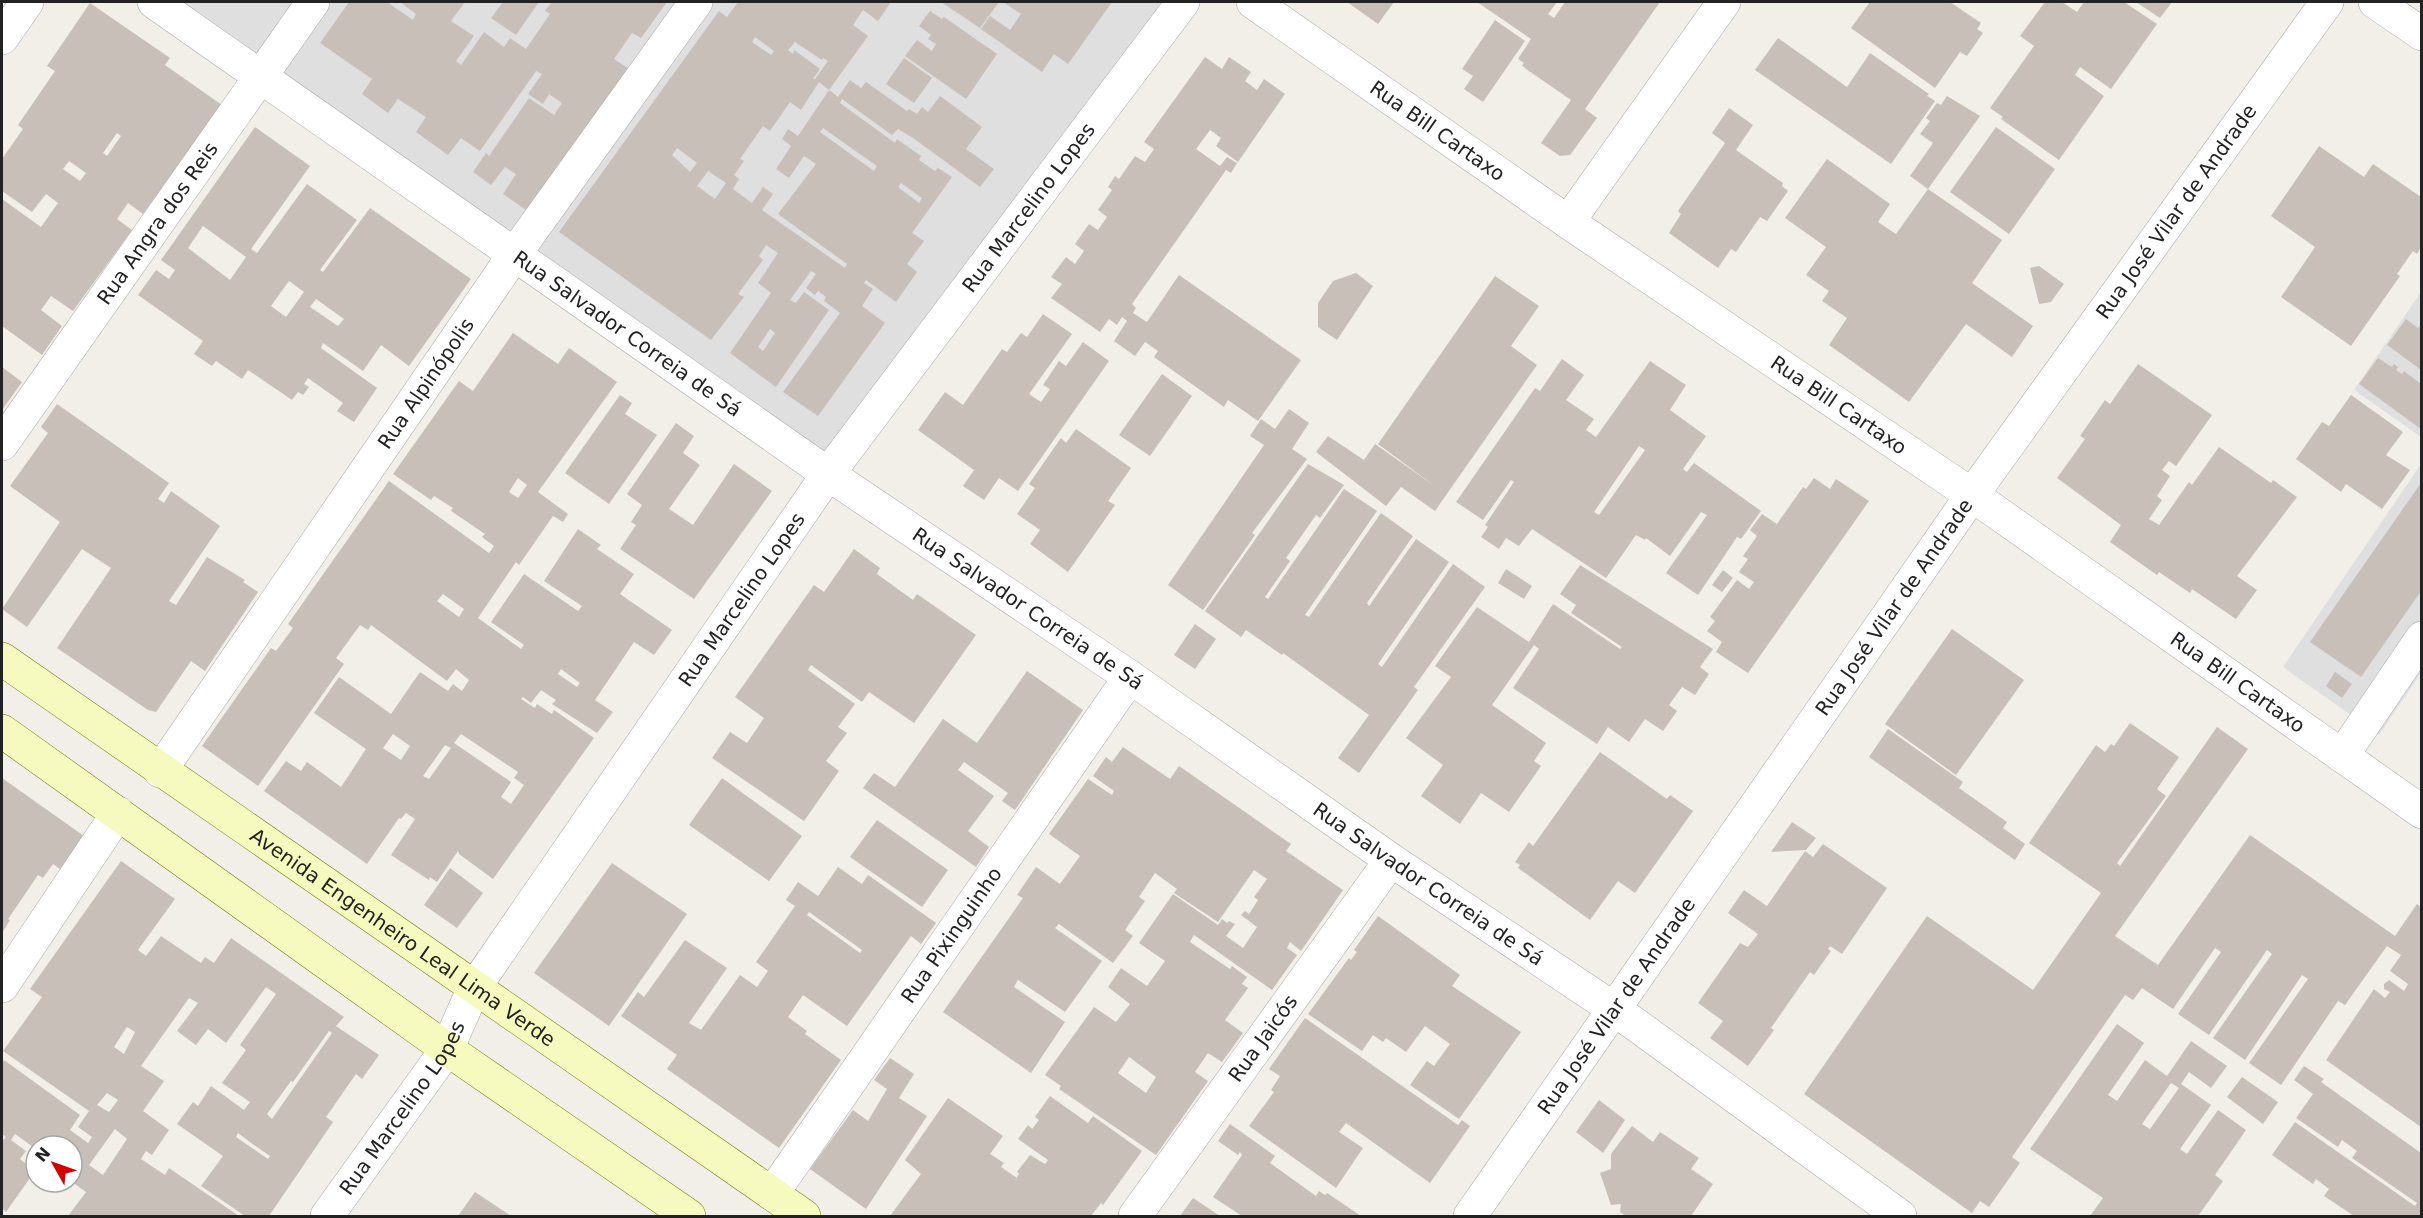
<svg xmlns="http://www.w3.org/2000/svg" width="2423" height="1218" viewBox="0 0 2423 1218" font-family="'DejaVu Sans',sans-serif">
<rect width="100%" height="100%" fill="#f2efe9"/>
<g fill="#e0dfdf">
<polygon points="135,2 1167,2 829,481"/>
<polygon points="2421,292 2421,437 2354,390"/>
<polygon points="2421,464 2421,673 2379,735 2283,667"/>
</g>
<g fill="#c7bfb8" fill-rule="evenodd">
<polygon points="349,2 387,2 413,20 416,14 400,2 465,2 451,21 474,36 456,61 461,65 484,32 504,47 510,38 526,49 550,14 545,11 552,2 667,2 641,38 632,33 614,59 629,69 529,212 503,194 516,174 505,167 491,185 473,172 486,153 489,156 529,98 554,115 562,103 549,94 543,104 528,94 542,74 536,71 480,151 461,138 448,155 416,132 426,117 398,99 388,113 362,94 372,79 320,43"/>
<polygon points="503,2 539,2 516,35 491,18"/>
<path d="M738 2H891L878 21 863 10 853 25 868 36 829 90 819 82 801 110 790 102 770 131 763 126 740 159 744 161 734 175 739 179 733 189 752 203 763 187 773 194 762 210 845 268 847 264 778 214 816 164 804 156 789 178 776 169 791 146 782 139 788 129 798 136 829 90 838 97 850 80 861 88 866 82 907 111 909 109 917 114 922 107 928 112 940 96 982 127 966 149 994 169 980 187 913 138 898 129 892 135 842 99 840 103 895 143 897 139 921 156 919 160 935 171 938 168 952 177 912 233 924 241 907 264 917 272 896 302 866 280 864 283 873 289 862 306 885 323 818 416 783 392 840 313 824 301 826 297 818 291 815 295 806 288 816 274 811 271 790 300 796 303 804 292 829 310 776 387 730 353 771 293 758 283 778 253 766 245 759 256 763 260 738 294 744 297 711 340 559 232 719 11 727 17ZM755 37 774 51 771 55 752 42ZM795 42 822 60 823 58 828 61 815 79H813L820 69 794 50 793 54 788 50ZM823 128 877 166 874 171 820 132ZM677 148 697 163 690 172 672 155ZM708 171 726 183 715 199 697 186ZM901 183 922 198 919 203 898 187ZM770 329 775 333 763 351 758 347Z"/>
<polygon points="941,2 999,2 980,28"/>
<polygon points="1003,2 1112,2 1068,64 1054,54 1042,72 981,29 990,16 1010,30 1021,14"/>
<polygon points="1347,2 1394,2 1378,24"/>
<polygon points="1477,2 1557,2 1548,14 1554,18 1565,2 1660,2 1585,109 1597,118 1570,155 1560,156 1541,143 1571,100 1522,66 1524,63 1518,59 1531,39"/>
<polygon points="1870,2 1950,2 1981,23 1977,29 1983,33 1967,56 1960,52 1935,88 1851,28"/>
<polygon points="2045,2 2062,2 2077,12 2084,2 2124,2 2157,24 2111,89 2080,67 2075,75 2104,96 2059,160 2001,119 2003,117 1990,108 2034,46 2020,36"/>
<polygon points="2136,2 2172,2 2160,18"/>
<path d="M90 3 170 58 165 65 222 105 143 214 128 203 117 219 132 230 73 311 51 296 41 310 62 326 42 355 2 326V199L41 227 58 203 46 194 32 212 2 191V159L23 129 18 125 55 71 47 66ZM117 133 121 136 107 156 103 153ZM69 161 86 173 80 181 63 169Z"/>
<polygon points="930,11 942,19 944,17 997,54 966,99 905,56 917,40 932,51 936,44 928,39 931,35 919,26"/>
<polygon points="1495,20 1525,41 1483,102 1464,89 1473,76 1462,69"/>
<polygon points="1778,38 1847,87 1870,53 1929,94 1927,96 1935,101 1891,164 1755,70"/>
<polygon points="1205,57 1222,69 1229,57 1251,72 1245,81 1257,90 1264,79 1285,94 1238,162 1216,146 1221,138 1210,130 1196,149 1220,166 1227,157 1237,163 1231,173 1226,170 1132,304 1136,308 1133,313 1147,322 1179,275 1301,360 1258,421 1228,400 1224,407 1154,357 1158,351 1145,342 1135,356 1114,341 1127,321 1122,317 1117,325 1109,319 1100,332 1051,298 1062,284 1051,277 1066,257 1075,264 1084,251 1075,244 1089,224 1098,230 1107,217 1098,210 1112,190 1108,187 1115,176 1119,179 1135,156 1145,162 1154,149 1144,142"/>
<polygon points="904,58 932,78 914,103 886,84"/>
<polygon points="1947,96 1980,116 1928,189 1910,176 1933,143 1920,134 1930,121 1926,118 1937,103 1941,105"/>
<polygon points="1729,108 1753,125 1736,150 1783,183 1782,186 1788,191 1767,221 1760,217 1736,252 1731,249 1718,268 1669,233 1681,214 1678,211 1725,143 1712,133"/>
<path d="M255 127 310 166 251 249 257 253 307 184 357 220 320 270 323 272 370 208 471 279 409 366 381 345 363 371 323 343 321 348 377 388 354 422 337 411 343 403 308 378 304 384 309 387 303 395 298 392 292 400 248 370 242 379 216 361 212 366 194 354 203 341 138 295 156 270 169 279 175 270 161 260ZM203 226 246 257 230 280 188 248ZM289 281 304 292 286 317 271 306ZM316 299 344 319 338 326 310 307Z"/>
<polygon points="1996,127 2055,169 2009,234 1950,192"/>
<polygon points="2319,146 2364,177 2373,164 2421,197 2421,247 2417,254 2413,251 2397,274 2400,276 2351,346 2281,297 2315,247 2271,216"/>
<polygon points="1827,159 1890,204 1878,222 1896,234 1928,189 2002,240 1972,283 2033,326 2012,357 1966,324 1909,402 1829,345 1847,318 1822,301 1829,291 1806,275 1826,247 1785,218"/>
<polygon points="2039,266 2064,284 2051,302 2039,304 2030,268"/>
<polygon points="1356,273 1373,286 1337,340 1318,327 1318,303 1333,281"/>
<polygon points="1495,276 1539,306 1511,346 1537,365 1435,511 1401,487 1386,506 1316,452 1328,436 1364,460 1375,444 1436,487 1378,444"/>
<polygon points="1043,314 1072,334 1029,394 1041,402 1050,389 1043,385 1059,361 1066,366 1083,342 1109,361 1018,491 999,478 984,500 963,486 974,470 918,430 945,392 963,405 1002,349 1007,352 1021,333 1027,337"/>
<polygon points="2406,319 2418,328 2421,324 2421,370 2387,345"/>
<path d="M513 333 558 364 569 348 617 382 538 492 568 514 563 522 553 516 519 565 516 562 478 618 521 649 524 645 491 622 524 574 578 611 582 606 544 581 578 529 601 545 597 549 634 574 620 594 672 630 654 655 634 642 595 700 613 712 597 733 552 704 556 700 541 690 531 703 523 697 521 699 535 708 537 704 552 714 554 710 594 738 493 879 459 854 458 851 437 882 430 877 429 880 391 855 415 819 406 813 401 819 399 818 367 864 264 791 286 761 301 771 307 762 341 787 366 749 314 713 339 677 391 714 420 672 448 691 453 684 462 691 469 680 456 669 447 681 371 625 368 630 360 625 336 658 344 664 258 786 202 746 271 648 276 651 293 628 288 624 389 481 489 553 494 546 482 537 485 534 451 511 453 508 434 496 431 500 393 474 459 381 473 391ZM518 478 527 485 518 498 509 492ZM443 594 464 609 459 617 437 601ZM561 669 580 683 577 687 558 674ZM393 734 410 746 401 760 383 748ZM461 734 518 772 514 778 524 785 511 804 501 797 511 782 454 743ZM445 745 451 748 429 779 423 776Z"/>
<polygon points="2378,358 2392,367 2394,364 2398,367 2396,370 2402,374 2404,371 2421,384 2421,429 2359,384"/>
<path d="M1562 359 1584 375 1566 400 1594 419 1586 430 1596 437 1650 361 1686 385 1670 410 1706 436 1683 469 1687 472 1694 463 1761 511 1741 539 1737 537 1698 595 1666 573 1707 515 1701 512 1670 556 1646 538 1645 540 1636 535 1606 578 1532 529 1519 546 1506 538 1499 549 1481 537 1488 527 1485 525 1514 482 1511 480 1483 520 1456 502 1535 388 1540 391ZM1639 446 1645 450 1599 515 1594 512Z"/>
<polygon points="2138,364 2212,415 2176,466 2169,461 2162,470 2170,476 2157,496 2162,500 2149,519 2159,525 2189,482 2192,485 2219,447 2271,483 2273,480 2297,497 2237,576 2257,590 2236,619 2192,589 2190,593 2159,572 2157,575 2110,542 2121,525 2057,478 2085,439 2080,436 2105,400 2110,404"/>
<polygon points="2,367 22,382 2,410"/>
<polygon points="1162,374 1192,396 1150,456 1119,435"/>
<polygon points="620,395 632,403 625,414 657,435 609,504 565,473"/>
<polygon points="2351,395 2403,432 2386,455 2410,470 2382,509 2346,484 2341,492 2296,459 2322,422 2329,426"/>
<polygon points="57,404 169,483 158,499 164,503 171,491 220,526 169,601 176,605 207,557 245,580 243,582 258,592 205,671 191,661 156,712 148,710 57,648 111,568 82,549 27,627 2,609 60,522 10,486 48,433 41,427"/>
<polygon points="1289,409 1309,423 1292,449 1307,459 1252,533 1255,535 1203,610 1168,585 1264,445 1250,436 1261,419 1275,429"/>
<polygon points="676,423 694,436 683,453 700,465 669,509 693,525 734,464 772,491 694,599 620,549 636,525 631,522 642,505 627,494"/>
<polygon points="1076,429 1131,468 1108,501 1115,505 1068,572 1030,544 1040,530 1017,514 1035,488 1029,484 1061,438 1066,443"/>
<polygon points="1308,464 1344,485 1320,518 1316,515 1286,558 1290,561 1265,597 1268,599 1344,489 1377,511 1305,615 1309,617 1381,513 1413,536 1367,603 1369,606 1416,539 1449,562 1378,664 1382,667 1453,564 1485,587 1414,687 1418,690 1359,773 1338,758 1369,715 1283,653 1282,655 1246,630 1241,637 1205,611"/>
<polygon points="1814,478 1830,489 1836,479 1869,501 1748,673 1716,652 1722,642 1707,631 1715,621 1710,617 1737,580 1749,589 1754,582 1739,572 1748,559 1743,556 1757,536 1750,530 1762,514 1777,524 1803,487 1806,489"/>
<polygon points="2421,483 2421,591 2361,677 2310,642"/>
<polygon points="854,549 880,568 877,574 913,600 917,594 976,635 914,723 869,692 862,702 811,665 808,670 855,704 838,727 847,733 826,761 839,771 804,821 712,758 730,732 747,743 764,718 735,697 814,585 824,592"/>
<polygon points="1580,565 1713,649 1700,667 1709,674 1695,695 1682,687 1669,705 1677,711 1663,731 1645,719 1629,742 1608,727 1597,744 1513,688 1539,649 1534,645 1492,705 1546,743 1534,761 1541,766 1509,812 1481,793 1460,824 1421,796 1443,765 1406,738 1451,677 1435,666 1477,607 1529,642 1553,604 1620,649 1622,647 1571,613 1576,605 1560,594"/>
<polygon points="1506,569 1532,586 1524,599 1498,583"/>
<polygon points="1723,570 1733,578 1722,592 1712,585"/>
<polygon points="1195,624 1216,639 1195,669 1174,655"/>
<polygon points="1952,629 2024,680 1956,775 1885,724"/>
<polygon points="1027,671 1083,710 1015,810 1002,801 1008,793 964,762 958,770 994,796 968,831 989,847 976,867 863,788 874,773 895,787 943,719 977,743"/>
<polygon points="2335,672 2352,684 2342,698 2326,686"/>
<polygon points="2130,723 2179,757 2157,789 2166,796 2117,863 2120,866 2217,727 2248,749 2115,936 2158,965 2250,835 2395,936 2417,904 2421,907 2421,1127 2326,1060 2374,989 2385,998 2390,992 2384,989 2384,984 2389,980 2404,991 2408,984 2390,971 2401,955 2387,946 2345,1005 2338,1001 2281,1085 2249,1063 2308,979 2302,975 2245,1060 2213,1038 2272,954 2267,950 2209,1035 2178,1014 2221,952 2215,948 2173,1009 2142,988 2133,1000 2125,995 2012,1157 2020,1163 1989,1207 1980,1201 1972,1213 1804,1094 1927,916 2033,990 2101,893 2029,843 2096,745 2105,752 2111,744 2114,746"/>
<polygon points="1888,729 1963,782 1959,788 2007,822 2003,828 2025,844 2015,860 1869,757"/>
<path d="M1123 747 1170 779 1179 766 1291 844 1286 851 1343 890 1301 951 1290 942 1287 948 1297 955 1272 990 1194 935 1190 942 1230 969 1232 966 1247 977 1242 984 1248 988 1225 1020 1243 1033 1222 1062 1208 1053 1195 1072 1208 1081 1156 1155 1059 1089 1061 1086 1045 1075 1094 1007 1116 1022 1130 1004 1108 987 1121 968 1147 986 1165 961 1139 943 1173 894 1218 925 1222 919 1227 923 1229 921 1235 924 1226 936 1243 948 1257 927 1241 915 1245 911 1249 914 1258 900 1254 897 1267 879 1254 870 1218 922 1174 893 1177 889 1155 873 1139 897 1145 901 1125 930 1133 936 1113 963 1059 924 1055 928 1102 961 1065 1012 1018 980 1014 987 1065 1022 1031 1073 943 1012 1023 898 1017 895 1036 867 1060 884 1080 856 1049 834 1088 779 1112 795 1114 791 1093 776 1106 757 1112 762ZM1129 1057 1156 1077 1146 1093 1118 1073Z"/>
<polygon points="1600,752 1667,799 1670,795 1693,811 1635,893 1618,881 1590,920 1518,868 1520,865 1515,862 1529,842 1533,846"/>
<polygon points="2,778 84,836 60,869 53,864 43,878 38,875 8,919 10,920 2,933"/>
<polygon points="722,778 802,836 769,881 689,825"/>
<polygon points="877,820 948,870 922,907 850,857"/>
<polygon points="1792,822 1816,838 1806,850 1771,852"/>
<polygon points="1823,844 1887,888 1842,954 1830,946 1828,949 1831,951 1814,975 1810,972 1771,1028 1774,1030 1748,1066 1710,1038 1723,1021 1698,1003 1740,943 1748,947 1758,934 1728,913 1744,890 1767,906 1805,851 1813,857"/>
<path d="M121 861 175 899 138 950 146 956 161 936 201 963 205 957 214 963 231 938 344 1017 336 1026 379 1055 362 1079 356 1074 326 1117 333 1122 269 1216H245L201 1186 223 1156 177 1124 193 1102 198 1106 211 1086 244 1110 250 1102 222 1083 246 1050 240 1045 276 994 266 987 226 1043 208 1029 196 1045 177 1031 198 1003 189 998 141 1066 164 1081 143 1111 169 1130 152 1155 146 1151 141 1159 165 1175 169 1168 239 1216H68L86 1192 72 1182V1146H36V1149L15 1134 11 1140 26 1151 20 1159 35 1171 6 1212 2 1208V1141L6 1137 2 1134V1064L4 1060 80 1115 70 1130 88 1143 92 1137 78 1127 89 1111 3 1051 42 997 30 989ZM127 1027 135 1032 124 1054 114 1047ZM329 1031 332 1033 272 1119 267 1114 291 1081 293 1082ZM107 1093 118 1100 109 1112 97 1105ZM115 1129 127 1139 103 1175 89 1165ZM238 1133 254 1145 270 1156 268 1159 236 1137Z"/>
<polygon points="612,863 687,914 609,1026 534,973"/>
<path d="M838 867 862 884 868 875 936 923 921 944 911 936 847 1026 803 995 788 1017 807 1031 805 1034 841 1060 779 1148 667 1069 677 1055 621 1016 638 992 644 997 685 940 727 968 689 1023 701 1030 740 975 757 987 768 971 756 962 795 906 786 900 798 882 818 896ZM809 912 862 950 860 953 807 915Z"/>
<polygon points="450,868 483,893 457,928 424,905"/>
<polygon points="1378,916 1460,975 1452,986 1521,1032 1459,1119 1410,1085 1427,1061 1434,1066 1450,1044 1425,1026 1406,1052 1386,1038 1383,1042 1373,1035 1362,1051 1308,1014 1349,958 1351,960 1357,952 1354,950"/>
<polygon points="1305,1018 1458,1125 1462,1120 1470,1126 1430,1183 1346,1123 1339,1132 1363,1148 1336,1188 1249,1126 1274,1092 1271,1090 1280,1076 1269,1069"/>
<path d="M2117 1024 2144 1043 2108 1095 2117 1101 2145 1060 2167 1076 2191 1041 2227 1066 2211 1088 2189 1072 2181 1084 2211 1105 2180 1149 2187 1154 2218 1110 2246 1130 2215 1175 2223 1181 2198 1216H2090L2103 1198 2030 1149ZM2171 1083 2179 1088 2150 1129 2142 1124Z"/>
<polygon points="890,1058 914,1074 899,1098 927,1116 866,1209 810,1169 853,1110 868,1121 887,1089 874,1080"/>
<polygon points="2304,1066 2324,1079 2321,1082 2421,1153 2421,1216 2354,1216 2324,1196 2329,1189 2316,1179 2313,1184 2272,1155 2295,1122 2415,1206 2417,1203 2352,1158 2357,1151 2342,1140 2338,1147 2296,1118 2313,1094 2294,1080"/>
<polygon points="2242,1077 2278,1102 2263,1124 2227,1097"/>
<polygon points="1050,1096 1088,1123 1093,1116 1142,1151 1103,1205 1101,1203 1091,1216 890,1216 921,1174 905,1160 948,1098 1003,1136 990,1154 1004,1163 1001,1167 1017,1178 1019,1173 1017,1172 1030,1155 1045,1164 1048,1160 1018,1139 1028,1125 1032,1129 1039,1120 1035,1117"/>
<polygon points="1599,1100 1625,1120 1603,1153 1576,1132"/>
<polygon points="1230,1124 1275,1156 1270,1163 1316,1196 1319,1191 1325,1195 1327,1193 1361,1216 1242,1216 1213,1197 1242,1155 1240,1152 1238,1155 1218,1141"/>
<polygon points="1632,1126 1653,1142 1660,1132 1699,1158 1691,1169 1713,1184 1691,1216 1626,1216 1620,1212 1621,1204 1611,1205 1600,1173 1611,1169 1611,1154"/>
<polygon points="475,1192 511,1216 458,1216"/>
<polygon points="1193,1198 1220,1216 1180,1216"/>
</g>
<g fill="none" stroke-linecap="round" stroke-linejoin="round">
<defs>
<g id="street">
<path id="s1" d="M154 2 828 474 1130 677 1391 860 1614 1009 1900 1216"/>
<path id="s2" d="M1253 2 1568 222 1972 495 2422 812"/>
<polyline points="2375,2 2422,34"/>
<polyline points="2,38 27,2"/>
<polyline points="1568,222 1724,2"/>
<path id="s3" d="M2 444 313 2"/>
<polyline points="2342,756 2422,638"/>
<path id="s4" d="M160 771 514 255 696 2"/>
<polyline points="2,986 118,813"/>
<path id="s5" d="M772 1194 1130 677"/>
<path id="s6" d="M327 1216 447 1049 474 988 828 474 1183 2"/>
<path id="s7" d="M1135 1216 1391 860"/>
<path id="s8" d="M1470 1216 1972 495 2327 2"/>
</g>
<g id="secondary">
<path id="s9" d="M2 659 804 1216"/>
<polyline points="2,731 447,1049 689,1216"/>
</g>
</defs>
<use href="#street" stroke="#a9a9a9" stroke-width="34"/>
<use href="#secondary" stroke="#707d05" stroke-width="34"/>
<use href="#street" stroke="#fff" stroke-width="33"/>
<use href="#secondary" stroke="#f7fabf" stroke-width="33"/>
</g>
<g text-anchor="middle" stroke-width="4.5" stroke-linejoin="round" paint-order="stroke">
<g font-size="20" fill="#222" stroke="#fff">
<text dy="7" stroke="none"><textPath href="#s2" startOffset="225">Rua Bill Cartaxo</textPath></text>
<text dy="7" stroke="none"><textPath href="#s6" startOffset="1230">Rua Marcelino Lopes</textPath></text>
<text dy="7" stroke="none"><textPath href="#s8" startOffset="1228">Rua José Vilar de Andrade</textPath></text>
<text dy="7" stroke="none"><textPath href="#s3" startOffset="270">Rua Angra dos Reis</textPath></text>
<text dy="7" stroke="none"><textPath href="#s1" startOffset="578">Rua Salvador Correia de Sá</textPath></text>
<text dy="7" stroke="none"><textPath href="#s4" startOffset="470">Rua Alpinópolis</textPath></text>
<text dy="7" stroke="none"><textPath href="#s2" startOffset="711">Rua Bill Cartaxo</textPath></text>
<text dy="7" stroke="none"><textPath href="#s6" startOffset="744">Rua Marcelino Lopes</textPath></text>
<text dy="7" stroke="none"><textPath href="#s8" startOffset="742">Rua José Vilar de Andrade</textPath></text>
<text dy="7" stroke="none"><textPath href="#s1" startOffset="1064">Rua Salvador Correia de Sá</textPath></text>
<text dy="7" stroke="none"><textPath href="#s2" startOffset="1197">Rua Bill Cartaxo</textPath></text>
<text dy="7" stroke="none"><textPath href="#s1" startOffset="1550">Rua Salvador Correia de Sá</textPath></text>
<text dy="7" stroke="none"><textPath href="#s5" startOffset="315">Rua Pixinguinho</textPath></text>
<text dy="7" stroke="none"><textPath href="#s9" startOffset="488">Avenida Engenheiro Leal Lima Verde</textPath></text>
<text dy="7" stroke="none"><textPath href="#s8" startOffset="256">Rua José Vilar de Andrade</textPath></text>
<text dy="7" stroke="none"><textPath href="#s7" startOffset="219">Rua Jaicós</textPath></text>
<text dy="7" stroke="none"><textPath href="#s6" startOffset="132">Rua Marcelino Lopes</textPath></text>
</g>
</g>
<rect width="2423" height="1218" fill="none" stroke="#222222" stroke-width="6"/>
<g transform="translate(54 1164) rotate(310)"><circle r="28" fill="#ffffff" stroke="#a7a7a7" stroke-width="1.5"/>
<path d="M0-4.5L10 22L0 15L-10 22Z" fill="#d40000"/>
<text y="-9" font-size="16" font-weight="bold" text-anchor="middle" fill="#222222">N</text>
</g>
</svg>
